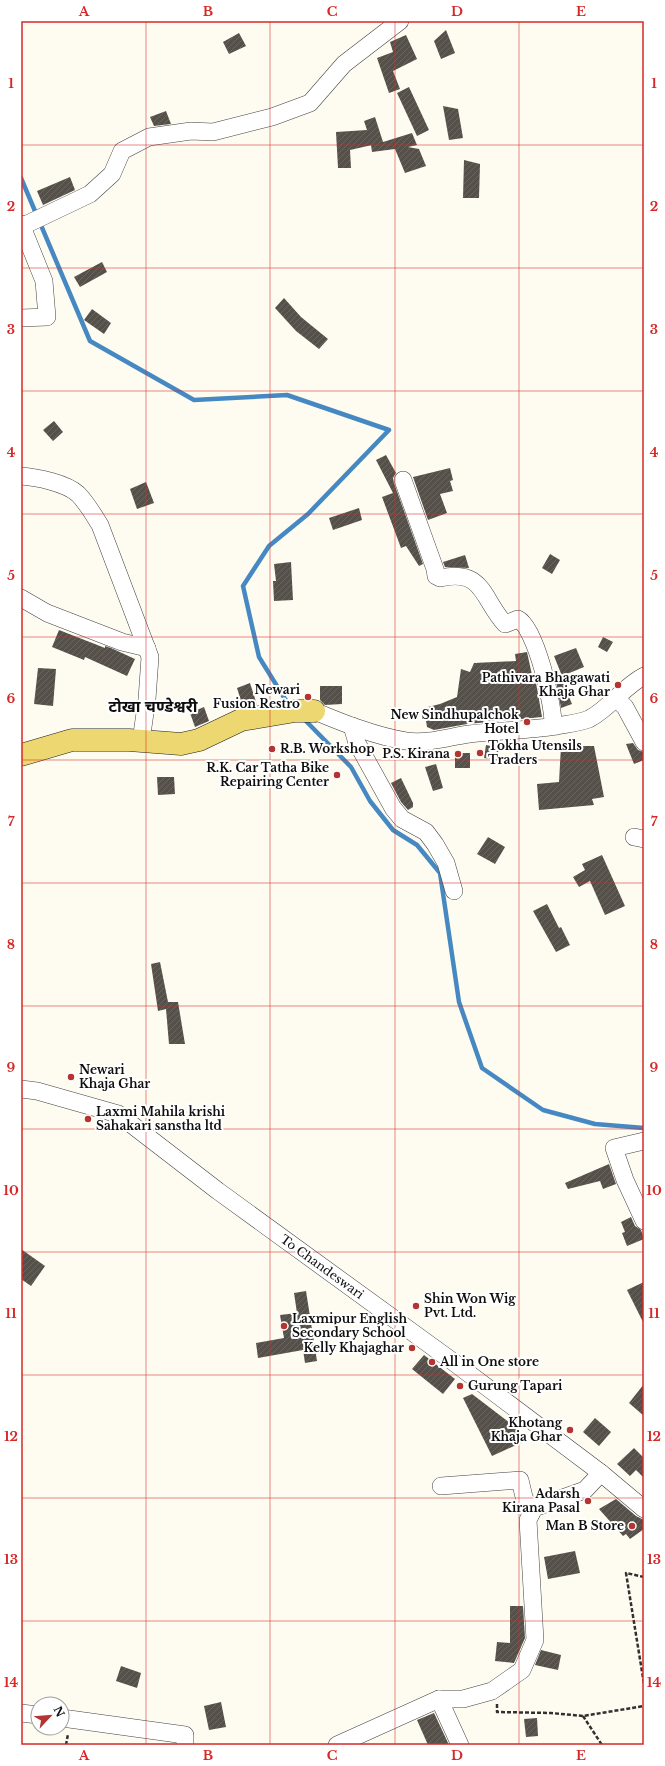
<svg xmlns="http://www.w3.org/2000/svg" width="665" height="1766" viewBox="0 0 665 1766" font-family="'Libre Baskerville','Noto Sans Devanagari',serif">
<defs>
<pattern id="building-hatch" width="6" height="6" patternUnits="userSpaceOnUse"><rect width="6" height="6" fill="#56504b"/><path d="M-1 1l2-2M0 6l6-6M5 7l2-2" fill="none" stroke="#696561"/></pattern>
</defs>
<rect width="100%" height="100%" fill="#fefcf0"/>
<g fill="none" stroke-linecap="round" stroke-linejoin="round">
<g stroke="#4689c2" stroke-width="4.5">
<polyline points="21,178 90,341 194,400 287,395 389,430 308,514 269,546 243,586 259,657 285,699 291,705"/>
<polyline points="303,718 351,767 370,801 393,830 417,845 440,873 459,1002 482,1068 543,1110 595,1124 644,1128"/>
</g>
</g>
<g fill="url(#building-hatch)">
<polygon points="446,30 455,53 441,59 434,41"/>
<polygon points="239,33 246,46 229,54 223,42"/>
<polygon points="406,35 417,59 393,71 400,89 389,93 377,58 393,52 390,42"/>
<polygon points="409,87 429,130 417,136 397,93"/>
<polygon points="443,106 458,109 463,138 449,140"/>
<polygon points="166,111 171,124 154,126 150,117"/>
<polygon points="375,117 383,142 412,133 417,145 408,147 419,149 426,166 405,173 395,149 372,152 371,145 372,145 350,150 351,168 338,168 336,132 367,130 364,121"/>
<polygon points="464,160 480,164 479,198 463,198"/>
<polygon points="70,177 75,190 43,205 37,191"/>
<polygon points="102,262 107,272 80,287 74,277"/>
<polygon points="284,298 301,317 328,339 319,349 296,331 275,308"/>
<polygon points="92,309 111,323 104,334 84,320"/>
<polygon points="54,421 63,432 53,441 43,430"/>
<polygon points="386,455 396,473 393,478 394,483 423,564 419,566 406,546 401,548 382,497 393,493 376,460"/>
<polygon points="450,468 453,480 450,481 453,491 440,494 447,513 428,520 413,477"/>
<polygon points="146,482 154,503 137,509 130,489"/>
<polygon points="359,508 362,520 333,530 329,518"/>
<polygon points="550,554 560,560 552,574 542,568"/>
<polygon points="465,555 469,568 445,567 443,562"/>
<polygon points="291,562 293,600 274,601 273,581 276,581 274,564"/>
<polygon points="59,630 105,648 105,646 111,648 135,659 127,676 85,657 84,660 52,647"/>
<polygon points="603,637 613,642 607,652 598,647"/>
<polygon points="576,648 584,667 562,676 554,656"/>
<polygon points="527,652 532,675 534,675 537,688 542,717 467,724 434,730 427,727 424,708 440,704 457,697 461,669 470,672 474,663 516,661 515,654"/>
<polygon points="38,668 56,669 53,706 34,704"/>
<polygon points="561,678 572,704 561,708 556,681"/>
<polygon points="250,683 257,705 243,707 237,688"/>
<polygon points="320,686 342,686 342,704 325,705 320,700"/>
<polygon points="204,707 209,721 195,727 190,713"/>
<polygon points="633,743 638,750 644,752 644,760 634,764 626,744"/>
<polygon points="486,745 499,748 497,760 484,758"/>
<polygon points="561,746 594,746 604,797 592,799 594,805 539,810 537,784 559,782"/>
<rect x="455" y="753" width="15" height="15"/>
<polygon points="436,764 443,788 433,791 425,767"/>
<polygon points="157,777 174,777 175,794 158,795"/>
<polygon points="401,778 413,803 413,807 408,810 401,802 391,783"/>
<polygon points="488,837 505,847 495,864 477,854"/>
<polygon points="602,855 625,906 605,915 590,881 579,887 573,877 585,870 582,864"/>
<polygon points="547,904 559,928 561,927 570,945 556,952 533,911"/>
<polygon points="160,962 168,1002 178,1002 185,1044 169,1044 166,1009 158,1011 151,964"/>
<polygon points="609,1164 616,1184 603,1189 600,1181 568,1189 565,1183"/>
<polygon points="631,1217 635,1226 641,1230 644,1239 627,1246 622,1233 625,1232 621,1222"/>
<polygon points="21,1249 45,1266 31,1286 21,1279"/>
<polygon points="644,1282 644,1324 627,1290"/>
<polygon points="306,1291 317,1361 305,1363 303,1350 258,1358 256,1343 284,1338 280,1315 297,1313 294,1293"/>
<polygon points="424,1355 455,1379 443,1394 412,1369"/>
<polygon points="644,1384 644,1416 629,1403"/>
<polygon points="472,1394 518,1429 525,1441 492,1456 463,1398"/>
<polygon points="595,1418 611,1432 599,1446 583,1432"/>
<polygon points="634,1448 644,1458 644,1478 636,1470 630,1476 617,1464"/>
<polygon points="616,1499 636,1516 644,1520 644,1529 630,1539 626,1534 623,1536 599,1509"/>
<polygon points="575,1551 580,1573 548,1579 544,1557"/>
<polygon points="510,1606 523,1606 525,1638 514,1663 495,1661 497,1642 510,1643"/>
<polygon points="541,1650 561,1655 558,1670 535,1665"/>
<polygon points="121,1666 141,1673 137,1688 116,1681"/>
<polygon points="221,1702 226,1727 209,1730 204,1706"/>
<polygon points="434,1713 449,1745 428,1745 417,1720"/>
<polygon points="537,1718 538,1736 526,1737 524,1719"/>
</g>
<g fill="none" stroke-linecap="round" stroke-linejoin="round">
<defs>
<g id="minor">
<polyline points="21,224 44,281 47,317 21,318"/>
<polyline points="23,226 90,194 112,174 122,151 149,137 191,131 213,132 272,117 310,103 344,64 400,21"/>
<path d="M21 476C36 477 66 483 78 494 87 503 93 514 100 525L150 657 147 699 141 741"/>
<path d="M403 480 435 569 436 576 440 578C484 568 482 599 505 624L518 619C536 628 554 706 553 726"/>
<polyline points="21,598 47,613 122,642 147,648"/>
<polyline points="616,698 625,707 644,742"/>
<path d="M314 711C343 723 375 736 406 741 428 744 448 737 469 734 499 731 528 730 557 726 567 724 579 723 589 719 610 708 623 687 644 676"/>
<polyline points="352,726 357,743 393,808 402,819 426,832 435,844 446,863 454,891"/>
<polyline points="634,837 644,839"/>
<polyline points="21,1089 37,1091 118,1114 218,1191 452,1361 601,1473 644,1509"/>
<polyline points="644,1141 614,1148 625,1180 644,1221"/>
<polyline points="441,1486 520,1480 524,1497 531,1514"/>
<polyline points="439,1699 460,1745"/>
<polyline points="21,1713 38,1715"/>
<polyline points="62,1718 185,1735 185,1745"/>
<polyline points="337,1745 439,1699 463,1699 492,1691 522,1670 535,1640 528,1520 534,1508 585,1490 601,1473"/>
</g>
<polyline id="major" points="21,755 72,740 129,740 181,744 199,740 241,720 295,711 314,711"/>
</defs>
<use href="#minor" stroke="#414141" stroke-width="18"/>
<use href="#major" stroke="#1f1f1f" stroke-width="23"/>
<g stroke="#303030" stroke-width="2.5" stroke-dasharray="4 2" stroke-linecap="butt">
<polyline points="644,1577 626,1573 644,1684"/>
<polyline points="497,1704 497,1712 551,1713 583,1716 644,1706"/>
<polyline points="583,1716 602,1745"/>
<polyline points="66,1745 68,1734"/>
</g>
<use href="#minor" stroke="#fff" stroke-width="17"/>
<use href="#major" stroke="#edd771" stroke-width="22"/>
</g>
<path fill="none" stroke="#d62828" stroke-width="1" stroke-opacity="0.55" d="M146 21V1745M270 21V1745M395 21V1745M519 21V1745M21 145H644M21 268H644M21 391H644M21 514H644M21 637H644M21 760H644M21 883H644M21 1006H644M21 1129H644M21 1252H644M21 1375H644M21 1498H644M21 1621H644"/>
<g fill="#b33431" stroke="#fff" stroke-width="1.5">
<circle cx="618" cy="685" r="4"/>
<circle cx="308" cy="697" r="4"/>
<circle cx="527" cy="722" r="4"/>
<circle cx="272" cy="749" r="4"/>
<circle cx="480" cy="753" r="4"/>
<circle cx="458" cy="754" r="4"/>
<circle cx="337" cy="775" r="4"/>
<circle cx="71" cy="1077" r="4"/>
<circle cx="88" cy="1119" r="4"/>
<circle cx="416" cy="1306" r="4"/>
<circle cx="284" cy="1326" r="4"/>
<circle cx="412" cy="1348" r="4"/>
<circle cx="432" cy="1362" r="4"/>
<circle cx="460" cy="1386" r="4"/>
<circle cx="570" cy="1430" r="4"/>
<circle cx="588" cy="1501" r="4"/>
<circle cx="632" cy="1526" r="4"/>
</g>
<g text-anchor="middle" stroke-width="4" stroke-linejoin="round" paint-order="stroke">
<g font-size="12" font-weight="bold" fill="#0e0e0e" stroke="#fff" text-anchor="end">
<text x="610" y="682">Pathivara Bhagawati<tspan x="610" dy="14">Khaja Ghar</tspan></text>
<text x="300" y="694">Newari<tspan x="300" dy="14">Fusion Restro</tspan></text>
<text x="519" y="719">New Sindhupalchok<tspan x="519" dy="14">Hotel</tspan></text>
<text x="488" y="750" text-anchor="start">Tokha Utensils<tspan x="488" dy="14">Traders</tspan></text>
<text x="280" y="753" text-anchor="start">R.B. Workshop</text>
<text x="450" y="758">P.S. Kirana</text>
<text x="329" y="772">R.K. Car Tatha Bike<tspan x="329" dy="14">Repairing Center</tspan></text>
<text x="79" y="1074" text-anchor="start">Newari<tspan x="79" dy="14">Khaja Ghar</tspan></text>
<text x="96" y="1116" text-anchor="start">Laxmi Mahila krishi<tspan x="96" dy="14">Sahakari sanstha ltd</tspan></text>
<text x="424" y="1303" text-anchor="start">Shin Won Wig<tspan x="424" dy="14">Pvt. Ltd.</tspan></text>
<text x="292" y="1323" text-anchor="start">Laxmipur English<tspan x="292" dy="14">Secondary School</tspan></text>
<text x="404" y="1352">Kelly Khajaghar</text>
<text x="440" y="1366" text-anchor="start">All in One store</text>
<text x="468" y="1390" text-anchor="start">Gurung Tapari</text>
<text x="562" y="1427">Khotang<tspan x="562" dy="14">Khaja Ghar</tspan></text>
<text x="580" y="1498">Adarsh<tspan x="580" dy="14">Kirana Pasal</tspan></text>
<text x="624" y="1530">Man B Store</text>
</g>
<g font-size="12" fill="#0e0e0e" stroke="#fff">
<text transform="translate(322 1267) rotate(36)" y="4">To Chandeswari</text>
</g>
<g font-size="16" font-weight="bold" fill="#0e0e0e" stroke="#fff">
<text x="153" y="712">टोखा चण्डेश्वरी</text>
</g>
</g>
<rect width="665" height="1766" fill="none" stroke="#ffffff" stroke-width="44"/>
<g transform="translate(50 1716) rotate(64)"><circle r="19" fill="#ffffff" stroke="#9f9f9f"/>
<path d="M0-3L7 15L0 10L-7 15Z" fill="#b33431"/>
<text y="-6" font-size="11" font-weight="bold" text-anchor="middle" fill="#0e0e0e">N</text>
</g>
<rect x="22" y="22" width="621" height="1722" fill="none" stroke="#d62828" stroke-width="1.5"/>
<g font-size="13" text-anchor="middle" font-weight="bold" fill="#d62828">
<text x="84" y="16">A</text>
<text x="208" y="16">B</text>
<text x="332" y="16">C</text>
<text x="457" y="16">D</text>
<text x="581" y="16">E</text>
<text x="11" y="88">1</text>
<text x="654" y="88">1</text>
<text x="11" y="211">2</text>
<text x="654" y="211">2</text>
<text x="11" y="334">3</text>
<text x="654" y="334">3</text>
<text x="11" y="457">4</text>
<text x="654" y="457">4</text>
<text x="11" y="580">5</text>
<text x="654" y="580">5</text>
<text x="11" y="703">6</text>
<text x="654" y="703">6</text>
<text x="11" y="826">7</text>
<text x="654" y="826">7</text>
<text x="11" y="949">8</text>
<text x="654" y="949">8</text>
<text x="11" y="1072">9</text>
<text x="654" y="1072">9</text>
<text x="11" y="1195">10</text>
<text x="654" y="1195">10</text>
<text x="11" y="1318">11</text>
<text x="654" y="1318">11</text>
<text x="11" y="1441">12</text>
<text x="654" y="1441">12</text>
<text x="11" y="1564">13</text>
<text x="654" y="1564">13</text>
<text x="11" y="1687">14</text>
<text x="654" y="1687">14</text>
<text x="84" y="1760">A</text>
<text x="208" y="1760">B</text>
<text x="332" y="1760">C</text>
<text x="457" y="1760">D</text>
<text x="581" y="1760">E</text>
</g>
</svg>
